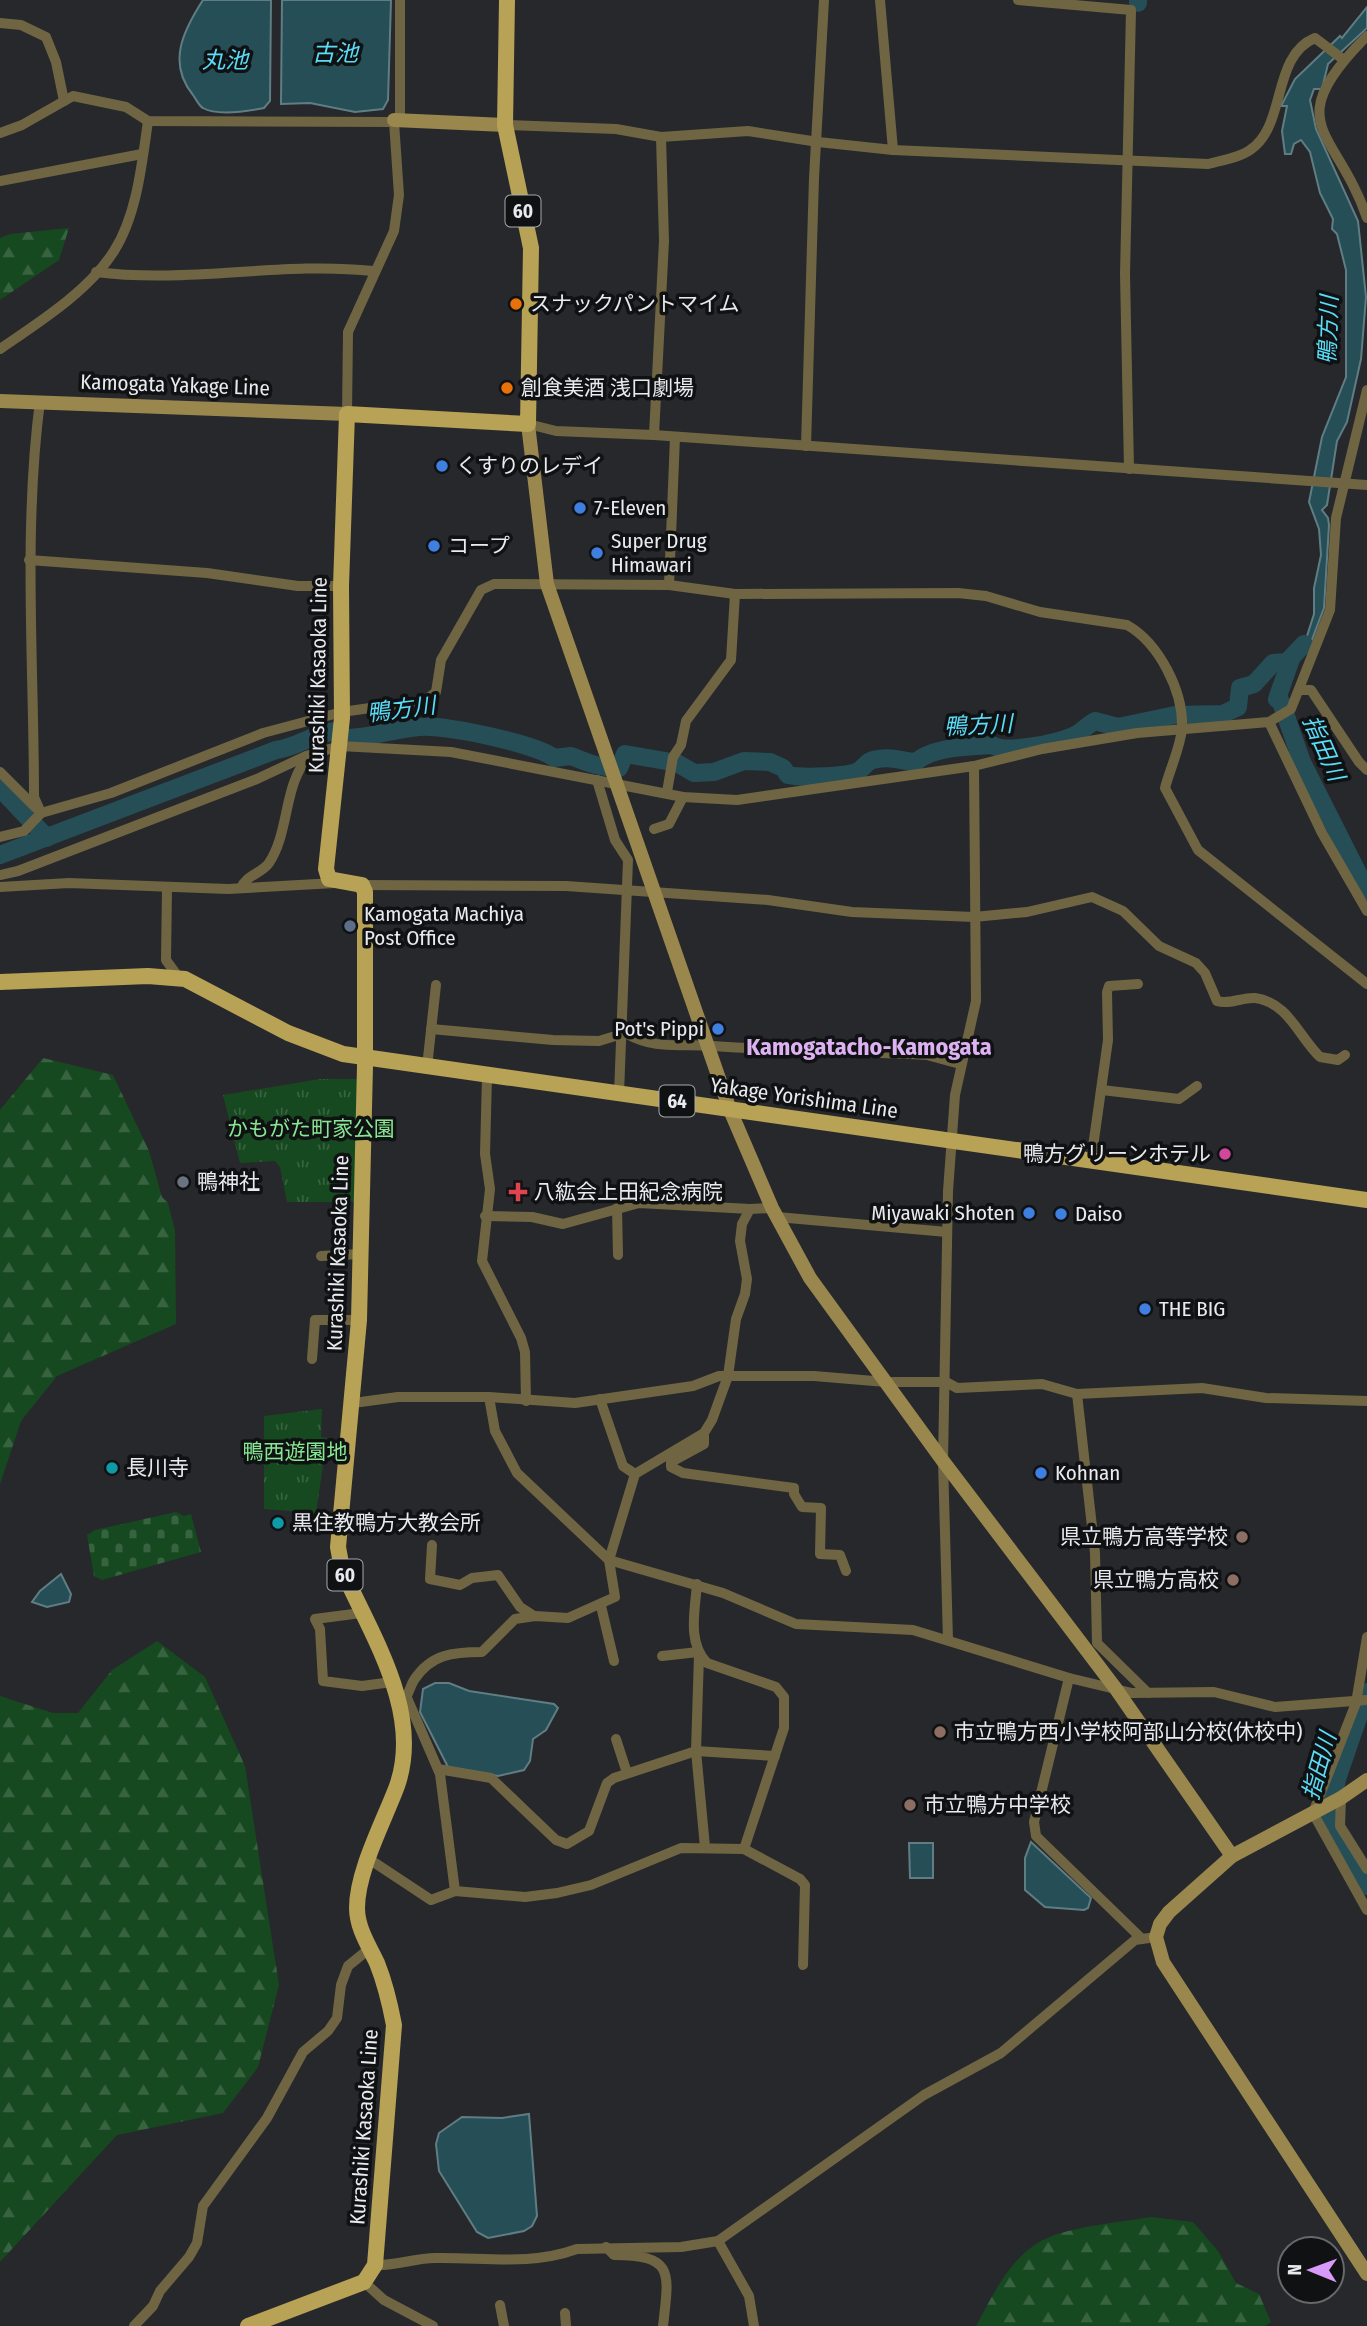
<svg xmlns="http://www.w3.org/2000/svg" width="1367" height="2326" viewBox="0 0 1367 2326" font-family="'Fira Sans Condensed','Noto Sans JP',sans-serif">
<defs>
<pattern id="forest-firs" width="22" height="20" patternUnits="userSpaceOnUse" patternTransform="scale(1.75)"><rect width="22" height="20" fill="#16491f"/><path d="M5 1l3.5 6h-7zM16 11l3.5 6h-7z" fill="#386340"/></pattern>
<pattern id="cemetery-stones" width="16" height="16" patternUnits="userSpaceOnUse" patternTransform="scale(1.75)"><rect width="16" height="16" fill="#16491f"/><path d="M2 7V4a2 2 0 0 1 4 0v3zM10 15v-3a2 2 0 0 1 4 0v3z" fill="#386340"/></pattern>
<pattern id="park-tufts" width="24" height="20" patternUnits="userSpaceOnUse" patternTransform="scale(1.75)"><rect width="24" height="20" fill="#16491f"/><path d="M3 7l-1-3M5 7V3M7 7l1-3M15 17l-1-3M17 17v-4M19 17l1-3" fill="none" stroke="#386340"/></pattern>
</defs>
<rect width="100%" height="100%" fill="#26282c"/>
<g fill="url(#forest-firs)">
<polygon points="69,228 59,260 0,300 0,238 10,234"/>
<polygon points="43,1058 113,1075 149,1151 162,1197 168,1203 175,1230 176,1324 57,1376 21,1421 0,1484 0,1110"/>
<polygon points="157,1641 205,1677 245,1766 279,1985 258,2067 223,2113 117,2135 0,2262 0,1696 53,1713 78,1713 112,1670"/>
<path d="M1151 2217 1193 2222 1218 2251 1236 2283 1259 2294 1271 2322 1265 2326H976C992 2297 1007 2263 1036 2244 1064 2226 1118 2223 1151 2217Z"/>
</g>
<polygon fill="url(#cemetery-stones)" points="176,1512 184,1516 191,1514 201,1552 102,1580 94,1576 87,1535 95,1530"/>
<g fill="url(#park-tufts)">
<polygon points="320,1079 357,1079 357,1202 287,1202 280,1167 275,1161 240,1163 223,1095"/>
<polygon points="322,1409 321,1437 327,1438 316,1513 264,1509 264,1416"/>
</g>
<g fill="#254e56" stroke="#607d83" stroke-width="2">
<path d="M203 0H271L270 101 264 108C249 111 217 116 203 108 199 106 196 99 193 95 167 63 183 31 203 0Z"/>
<polygon points="282,0 391,0 388,100 383,109 355,112 310,103 281,104"/>
<polygon points="1367,7 1367,28 1328,64 1322,89 1314,89 1310,100 1316,129 1358,221 1366,297 1361,359 1347,422 1337,441 1327,505 1322,510 1328,518 1329,525 1324,608 1311,642 1292,664 1285,659 1307,636 1314,614 1314,588 1321,555 1319,529 1309,502 1322,437 1346,377 1346,270 1337,234 1332,229 1333,219 1320,193 1310,152 1301,140 1294,144 1291,154 1285,154 1282,131 1287,106 1281,106 1295,79 1340,36 1342,38"/>
<polygon points="61,1574 71,1594 69,1602 47,1607 32,1602 40,1591"/>
<polygon points="435,1683 449,1683 469,1691 554,1704 558,1708 546,1730 533,1739 530,1761 524,1770 498,1776 448,1767 420,1712 423,1689"/>
<polygon points="1031,1842 1091,1898 1088,1908 1084,1910 1045,1907 1025,1890 1025,1858"/>
<polygon points="909,1843 933,1843 933,1878 910,1878"/>
<polygon points="529,2114 537,2216 532,2226 524,2231 488,2238 477,2232 439,2171 436,2144 439,2133 462,2117 502,2118"/>
</g>
<g fill="none" stroke-linecap="round" stroke-linejoin="round">
<g stroke="#254e56" stroke-width="18">
<polyline points="1138,3 1138,0"/>
<polyline points="1291,659 1277,699 1281,702 1302,762 1367,891"/>
<polyline points="0,788 47,838"/>
<path d="M0 855 276 750C299 747 313 733 336 731L344 738C370 738 394 729 419 727 442 724 538 744 554 758L571 756C588 763 600 768 619 768L625 754 677 763 694 773 714 772 744 761 770 762 783 768 788 775C801 778 849 777 860 770 867 764 868 760 878 759 895 756 903 762 916 762 932 747 971 746 992 745 1007 754 1056 743 1073 736 1081 733 1087 725 1095 721L1118 727 1175 715 1223 714 1238 707 1240 688 1254 684 1273 663 1287 662 1304 644"/>
<polyline points="1367,1692 1337,1779 1328,1826 1367,1886"/>
</g>
<g stroke="#706542" stroke-width="10">
<polyline points="880,0 893,150"/>
<polyline points="1018,0 1131,10 1125,274 1129,469"/>
<polyline points="0,23 21,25 46,37 56,62 64,101"/>
<path d="M1367 36C1277 126 1337 129 1367 218"/>
<path d="M505 125 616 129 661 137 748 131 818 142 893 150 1208 164C1222 160 1239 158 1250 150 1287 126 1271 56 1315 38L1344 60"/>
<polyline points="0,133 22,125 73,96 126,107 148,121 394,122"/>
<polyline points="0,181 142,154"/>
<path d="M96 272C189 284 281 261 373 271"/>
<path d="M0 349C38 323 89 291 114 251 137 215 142 163 148 121"/>
<path d="M40 401C23 532 34 665 34 797L41 813"/>
<polyline points="347,414 348,332 394,231 399,195 394,122 400,115 400,0"/>
<polyline points="528,424 556,431 654,435 1367,485"/>
<polyline points="654,435 664,241 661,137"/>
<polyline points="806,446 814,178 824,0"/>
<polyline points="29,560 207,573 298,586 341,586"/>
<polyline points="669,585 675,437"/>
<polyline points="1299,690 1311,690 1359,762 1367,770"/>
<polyline points="1269,722 1322,833 1367,911"/>
<polyline points="0,772 36,808"/>
<polyline points="597,780 615,840 628,860 619,1094"/>
<polyline points="667,792 673,757 681,745 686,721 731,660 735,594"/>
<polyline points="654,829 669,824 683,797"/>
<path d="M0 837 24 831 41 813 111 793 263 733 342 712 426 700 436 692 441 660 481 590 494 584 669 585 735 594 958 593 986 596 1040 612 1127 625C1159 643 1184 692 1182 729 1180 748 1170 769 1165 788L1198 850 1367 984"/>
<polyline points="0,875 18,871 257,779 306,756 340,746 451,752 683,797 737,800 974,766 1042,749 1137,733 1269,722 1291,709 1330,610 1336,518 1367,390"/>
<path d="M362 885 566 886 768 900 852 912 974 917 1027 912 1092 897 1123 911 1159 946 1196 963 1205 973 1217 1001C1229 1005 1243 997 1255 998 1288 1002 1299 1037 1320 1057L1338 1060 1345 1055"/>
<polyline points="0,887 69,883 228,889 335,883"/>
<polyline points="167,888 166,960 179,978"/>
<path d="M241 888C246 875 261 874 269 863 290 831 283 785 309 756"/>
<path d="M431 1029 553 1040 599 1041 625 1033C659 1051 677 1043 713 1046 784 1051 855 1051 927 1055L960 1064"/>
<polyline points="427,1067 436,985"/>
<polyline points="487,1076 485,1154 490,1189 482,1261 521,1338 525,1352 526,1401"/>
<polyline points="1102,1090 1179,1099 1197,1086"/>
<polyline points="1091,1161 1108,1040 1107,992 1109,986 1138,984"/>
<polyline points="617,1208 618,1255"/>
<polyline points="485,1216 532,1217 563,1224 639,1203 750,1209"/>
<polyline points="777,1217 947,1232"/>
<polyline points="321,1256 360,1254"/>
<polyline points="312,1359 315,1320 359,1320"/>
<polyline points="1077,1394 1095,1553 1097,1643 1148,1693"/>
<polyline points="489,1397 495,1431 517,1473 609,1560 723,1593 796,1624 913,1630 1069,1678 1132,1693 1214,1692 1275,1707 1367,1700"/>
<polyline points="600,1399 623,1466 635,1474"/>
<polyline points="353,1403 398,1397 489,1397 575,1403 693,1386 719,1376 814,1376 886,1382 946,1382 957,1388 1042,1384 1077,1394 1202,1388 1266,1398 1367,1401"/>
<polyline points="704,1433 704,1444 671,1462 671,1467 683,1473 794,1488 794,1494 802,1507 821,1508 820,1554 840,1555 846,1571"/>
<polyline points="432,1545 430,1579 460,1585 472,1578 498,1575 520,1607 534,1616"/>
<polyline points="601,1606 614,1661"/>
<polyline points="361,1613 315,1619 320,1629 323,1681 362,1686 392,1682"/>
<polyline points="1367,1637 1356,1703 1313,1813 1367,1910"/>
<polyline points="948,1640 943,1461 948,1191 955,1095 976,1001 974,766"/>
<polyline points="699,1655 696,1751 705,1847"/>
<polyline points="662,1656 698,1652"/>
<polyline points="1069,1678 1034,1822 1036,1836 1141,1938"/>
<polyline points="407,1698 440,1774 455,1891"/>
<path d="M401 1703C409 1697 409 1688 414 1680 431 1654 453 1652 482 1652L515 1619 535 1616 568 1618 615 1597 609 1560 635 1474 704 1433 712 1420 728 1376 736 1319 745 1294 747 1279 740 1241 742 1224 750 1209 772 1208"/>
<polyline points="616,1739 627,1773"/>
<polyline points="438,1769 491,1778 556,1840 567,1844 589,1831 607,1783 614,1778 696,1751 775,1756"/>
<polyline points="1341,1798 1340,1826 1367,1869"/>
<polyline points="744,1849 800,1879 805,1885 803,1965"/>
<path d="M369 1859 431 1900 455 1891 525 1897 557 1893 591 1885 681 1848 744 1849 784 1728V1697L776 1687 707 1663C687 1642 695 1611 697 1584"/>
<polyline points="718,2241 749,2296 754,2326"/>
<path d="M606 2247 614 2255C675 2255 669 2273 663 2326"/>
<path d="M375 2265C396 2266 415 2258 435 2258 484 2257 530 2266 577 2249L681 2247 718 2241 924 2095 1001 2053 1135 1940 1156 1937"/>
<polyline points="364,2282 384,2300 433,2326"/>
<polyline points="500,2305 504,2326"/>
<polyline points="565,2313 566,2326"/>
<polyline points="134,2326 153,2306 160,2291 189,2257 197,2243 203,2206 267,2118 303,2052 328,2031 337,2018 341,1985 348,1966 369,1949"/>
</g>
<g stroke="#99874d" stroke-width="14">
<polyline points="394,120 505,125"/>
<polyline points="0,401 347,414"/>
<polyline points="528,424 547,584 730,1110 772,1208 810,1278 943,1461 1116,1689 1232,1856"/>
<polyline points="1367,1780 1341,1798 1232,1856 1169,1912 1160,1924 1156,1937 1163,1962 1367,2274"/>
</g>
<g stroke="#b8a255" stroke-width="16">
<polyline points="0,982 148,976 185,979 288,1033 343,1054 1367,1200"/>
<path d="M248 2326 364 2282 375 2265 394 2025C390 2004 385 1983 377 1963 369 1946 357 1928 357 1908 357 1871 384 1821 397 1786 423 1712 371 1635 342 1569L338 1547 359 1320 365 1066V892L362 885 329 879 326 869 342 718 341 586 347 414 528 424 531 248 505 125 507 0"/>
</g>
</g>
<g fill="#e8710a" stroke="#101113" stroke-width="2.5">
<circle cx="516" cy="304" r="7"/>
<circle cx="507" cy="388" r="7"/>
</g>
<g fill="#3f7fe0" stroke="#101113" stroke-width="2.5">
<circle cx="442" cy="466" r="7"/>
<circle cx="580" cy="508" r="7"/>
<circle cx="434" cy="546" r="7"/>
<circle cx="597" cy="553" r="7"/>
<circle cx="718" cy="1029" r="7"/>
<circle cx="1029" cy="1213" r="7"/>
<circle cx="1061" cy="1214" r="7"/>
<circle cx="1145" cy="1309" r="7"/>
<circle cx="1041" cy="1473" r="7"/>
</g>
<circle fill="#5c6f8a" stroke="#101113" stroke-width="2.5" cx="350" cy="926" r="7"/>
<circle fill="#d1479c" stroke="#101113" stroke-width="2.5" cx="1225" cy="1154" r="7"/>
<circle fill="#6b7280" stroke="#101113" stroke-width="2.5" cx="183" cy="1182" r="7"/>
<path fill="#e0444e" stroke="#101113" stroke-width="2.5" d="M514.5 1181.5h7v7h7v7h-7v7h-7v-7h-7v-7h7z"/>
<g fill="#0f9aa8" stroke="#101113" stroke-width="2.5">
<circle cx="112" cy="1468" r="7"/>
<circle cx="278" cy="1523" r="7"/>
</g>
<g fill="#8d6e63" stroke="#101113" stroke-width="2.5">
<circle cx="1242" cy="1537" r="7"/>
<circle cx="1233" cy="1580" r="7"/>
<circle cx="940" cy="1732" r="7"/>
<circle cx="910" cy="1805" r="7"/>
</g>
<g text-anchor="middle" stroke-width="7" stroke-linejoin="round" paint-order="stroke">
<g fill="#101113" stroke="#a7a9ac" stroke-width="2">
<rect x="505.5" y="195.5" width="35" height="31" rx="5"/>
<rect x="659.5" y="1085.5" width="35" height="31" rx="5"/>
<rect x="327.5" y="1559.5" width="35" height="31" rx="5"/>
</g>
<g font-size="19" font-weight="bold" fill="#e8eaed">
<text x="523" y="218">60</text>
<text x="677" y="1108">64</text>
<text x="345" y="1582">60</text>
</g>
<g font-size="21" fill="#e8eaed" stroke="#101113" text-anchor="start">
<text x="530" y="311">スナックパントマイム</text>
<text x="521" y="395">創食美酒 浅口劇場</text>
<text x="456" y="473">くすりのレデイ</text>
<text x="594" y="515">7-Eleven</text>
<text x="611" y="548">Super Drug<tspan x="611" dy="24">Himawari</tspan></text>
<text x="448" y="553">コープ</text>
<text x="364" y="921">Kamogata Machiya<tspan x="364" dy="24">Post Office</tspan></text>
<text x="704" y="1036" text-anchor="end">Pot's Pippi</text>
<text x="1211" y="1161" text-anchor="end">鴨方グリーンホテル</text>
<text x="197" y="1189">鴨神社</text>
<text x="534" y="1199">八紘会上田紀念病院</text>
<text x="1015" y="1220" text-anchor="end">Miyawaki Shoten</text>
<text x="1075" y="1221">Daiso</text>
<text x="1159" y="1316">THE BIG</text>
<text x="126" y="1475">長川寺</text>
<text x="1055" y="1480">Kohnan</text>
<text x="292" y="1530">黒住教鴨方大教会所</text>
<text x="1228" y="1544" text-anchor="end">県立鴨方高等学校</text>
<text x="1219" y="1587" text-anchor="end">県立鴨方高校</text>
<text x="954" y="1739">市立鴨方西小学校阿部山分校(休校中)</text>
<text x="924" y="1812">市立鴨方中学校</text>
</g>
<g font-size="21" fill="#e8eaed" stroke="#101113">
<text transform="translate(175 385) rotate(2)" y="7">Kamogata Yakage Line</text>
<text transform="translate(318 675) rotate(-89)" y="7">Kurashiki Kasaoka Line</text>
<text transform="translate(804 1098) rotate(8)" y="7">Yakage Yorishima Line</text>
<text transform="translate(338 1253) rotate(-88)" y="7">Kurashiki Kasaoka Line</text>
<text transform="translate(364 2127) rotate(-86)" y="7">Kurashiki Kasaoka Line</text>
</g>
<g font-size="21" fill="#87e893" stroke="#101113">
<text x="311" y="1136">かもがた町家公園</text>
<text x="295" y="1459">鴨西遊園地</text>
</g>
<g font-size="23" font-style="italic" fill="#59dcf6" stroke="#101113">
<text x="335" y="61">古池</text>
<text x="225" y="68">丸池</text>
<text transform="translate(1328 330) rotate(-88)" y="8">鴨方川</text>
<text transform="translate(401 709) rotate(-7)" y="8">鴨方川</text>
<text transform="translate(978 725) rotate(-3)" y="8">鴨方川</text>
<text transform="translate(1324 748) rotate(66)" y="8">指田川</text>
<text transform="translate(1319 1766) rotate(-74)" y="8">指田川</text>
</g>
<g font-size="24" font-weight="bold" fill="#ddb2f3" stroke="#101113">
<text x="869" y="1055">Kamogatacho-Kamogata</text>
</g>
</g>
<g transform="translate(1311 2270) rotate(271)"><circle r="33" fill="#101113" stroke="#66686a" stroke-width="2"/>
<path d="M0-5L12 26L0 18L-12 26Z" fill="#d89af8"/>
<text y="-10" font-size="19" font-weight="bold" text-anchor="middle" fill="#e8eaed">N</text>
</g>
</svg>
